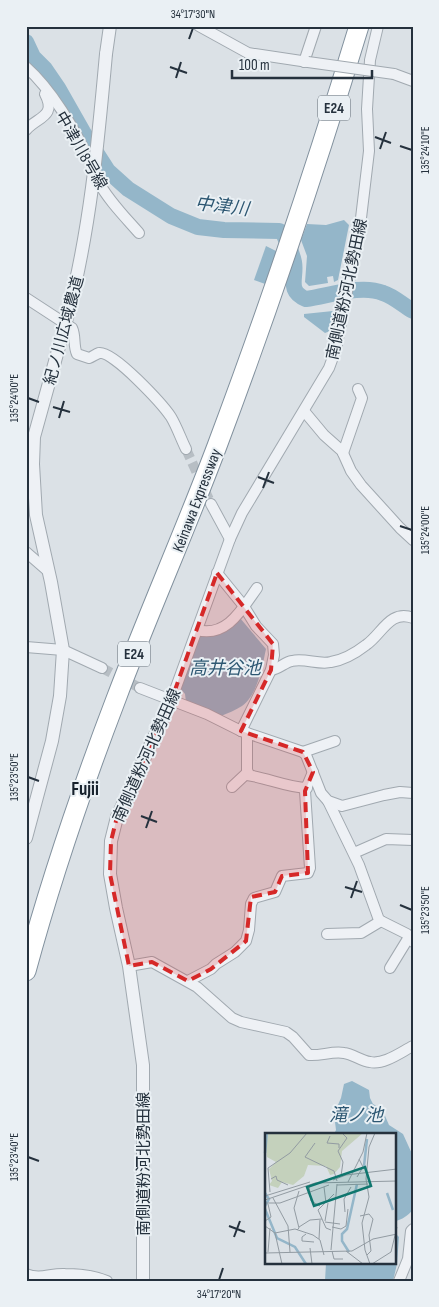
<svg xmlns="http://www.w3.org/2000/svg" width="439" height="1307" viewBox="0 0 439 1307" font-family="'Sofia Sans Condensed','Noto Sans JP',sans-serif">
<rect width="100%" height="100%" fill="#dbe1e6"/>
<g fill="#94b6c9">
<polygon points="344,220 349,225 338,280 334,282 333,276 327,277 328,283 309,286 305,282 307,256 301,240 307,224 326,225"/>
<polygon points="266,246 276,251 282,290 254,280"/>
<polygon points="333,311 334,314 330,331 325,333 304,317 304,314"/>
<path d="M240 618 266 649C262 667 258 694 242 706 236 710 228 713 221 716L186 702 185 694 181 689 200 635Z"/>
<path d="M352 1081 369 1090 370 1098 373 1104 382 1109 389 1125 403 1134 413 1156V1210C408 1215 402 1220 395 1221V1134H334L336 1130 334 1114 341 1098 344 1084Z"/>
<polygon points="395,1233 399,1237 397,1264 393,1281 325,1281 326,1263 395,1263"/>
</g>
<g fill="none" stroke-linecap="round" stroke-linejoin="round">
<path stroke="#94b6c9" stroke-width="16" d="M26 42 33 57 45 69 58 88 83 132 108 171 128 189 171 216 198 227 224 230 279 231 283 233C287 242 292 252 294 262 297 277 286 291 306 299 329 296 361 284 383 293 393 296 403 305 413 311"/>
<g stroke="#b7bec4" stroke-width="10" stroke-dasharray="10 5" stroke-linecap="butt">
<polyline points="186,449 211,504"/>
<polyline points="102,668 140,688"/>
</g>
<defs>
<g id="minor">
<polyline points="199,26 248,53 308,62"/>
<polyline points="304,62 316,26"/>
<path d="M26 67C51 89 75 129 89 160 92 167 95 174 98 181 108 200 125 217 139 233"/>
<polyline points="394,74 413,81"/>
<path d="M26 130C37 117 57 117 45 94"/>
<path d="M26 298 72 328C76 336 73 346 77 354L89 358C92 357 96 354 99 353 113 350 163 405 171 417 177 427 181 439 186 449"/>
<polyline points="304,411 324,435 342,451 351,471 361,485 400,528 413,540"/>
<polyline points="343,453 362,398 358,389"/>
<polyline points="211,504 230,539"/>
<polyline points="26,552 49,572"/>
<polyline points="217,573 243,605 256,626 273,644 274,655 271,670 241,731"/>
<path d="M197 630C227 638 242 609 257 588"/>
<polyline points="26,647 63,650 102,668"/>
<path d="M271 670C279 669 285 662 292 661 305 658 319 665 331 662 343 660 357 652 366 645 382 634 390 609 413 618"/>
<polyline points="140,688 207,714 241,731 303,752 306,755 321,793 328,801 342,806 384,795 400,792 413,793"/>
<polyline points="171,701 230,539 242,513 329,368 336,349 361,218 369,151 367,109 370,60 378,26"/>
<path d="M247 733V775C268 778 286 787 307 788"/>
<polyline points="303,752 335,741"/>
<polyline points="232,787 248,772"/>
<polyline points="328,801 359,865 379,920 407,934 413,942"/>
<polyline points="354,853 386,839 413,840"/>
<polyline points="327,934 361,933 381,921"/>
<path d="M129 966 152 962 197 987 232 1018 241 1022 286 1032 293 1037 309 1055C321 1056 332 1051 344 1053 353 1054 361 1061 370 1062 384 1065 401 1052 413 1046"/>
<polyline points="390,968 409,937"/>
<polyline points="188,981 211,969 216,964 235,952 246,941 249,930 251,904 254,898 275,892 282,876 308,873 310,868 305,791 313,772"/>
<path d="M26 1274C40 1280 51 1273 65 1274 78 1274 95 1276 107 1281"/>
<polyline points="399,1281 408,1259 411,1231 413,1229"/>
</g>
<g id="tertiary">
<polyline points="106,54 110,26"/>
<polyline points="26,838 52,741 60,696 63,650 51,582 36,515 33,464 34,437 67,318"/>
<polyline points="143,1281 143,1065 129,966 116,908 110,874 111,841 117,817 171,701"/>
</g>
<path id="motorway" d="M26 971C51 879 82 788 116 699 148 614 185 531 217 446 269 308 316 167 359 26"/>
</defs>
<use href="#minor" stroke="#a1a9b0" stroke-width="12"/>
<use href="#tertiary" stroke="#a1a9b0" stroke-width="14"/>
<use href="#motorway" stroke="#82919e" stroke-width="21"/>
<use href="#minor" stroke="#eef1f5" stroke-width="10"/>
<use href="#tertiary" stroke="#eef1f5" stroke-width="12"/>
<use href="#motorway" stroke="#fff" stroke-width="19"/>
<defs>
<polyline id="minor-bridge" points="308,62 394,74"/>
<path id="tertiary-bridge" d="M67 318C90 231 98 143 106 54"/>
</defs>
<use href="#minor-bridge" stroke="#a1a9b0" stroke-width="12" stroke-linecap="butt"/>
<use href="#tertiary-bridge" stroke="#a1a9b0" stroke-width="14" stroke-linecap="butt"/>
<use href="#minor-bridge" stroke="#eef1f5" stroke-width="10"/>
<use href="#tertiary-bridge" stroke="#eef1f5" stroke-width="12"/>
</g>
<path fill="#d62828" fill-opacity="0.2" stroke="#d62828" stroke-width="4" stroke-dasharray="10 6" stroke-linejoin="round" d="M217 573 273 644 271 670 241 731 303 752 313 772 305 791 308 873 282 876 275 892 251 897 246 941 211 969 188 981 152 962 129 966 110 874 111 841 117 817 171 701Z"/>
<path fill="none" stroke="#25313d" stroke-width="2" d="M189 39 193 28M170 67 187 73M176 78 181 62M375 137 391 143M400 146 412 150M380 149 386 132M28 398 39 402M53 407 70 412M59 418 64 401M258 477 274 483M263 488 269 472M400 526 412 530M28 777 39 781M141 816 157 822M146 828 152 811M345 887 362 892M351 898 357 881M400 905 412 910M28 1157 39 1161M229 1226 245 1232M234 1237 240 1221M219 1280 223 1268"/>
<g text-anchor="middle" stroke-width="4" stroke-linejoin="round" paint-order="stroke">
<g fill="#eaf0f4" stroke="#606a74" stroke-width="1">
<rect x="318" y="95.5" width="32" height="25" rx="4"/>
<rect x="118" y="641.5" width="32" height="25" rx="4"/>
</g>
<g font-size="15" font-weight="bold" fill="#25313d">
<text x="334" y="113">E24</text>
<text x="134" y="659">E24</text>
</g>
<g font-size="16" fill="#25313d" stroke="#eaf0f4">
<text transform="translate(82 150) rotate(60)" y="6">中津川8号線</text>
<text transform="translate(346 289) rotate(-78)" y="6">南側道粉河北勢田線</text>
<text transform="translate(63 330) rotate(-75)" y="6">紀ノ川広域農道</text>
<text transform="translate(196 500) rotate(-69)" y="6">Keinawa Expressway</text>
<text transform="translate(146 755) rotate(-66)" y="6">南側道粉河北勢田線</text>
<text transform="translate(143 1164) rotate(-90)" y="6">南側道粉河北勢田線</text>
</g>
<g font-size="18" font-style="italic" fill="#2d5772" stroke="#eaf0f4">
<text transform="translate(222 206) rotate(7)" y="6">中津川</text>
<text x="225" y="674">高井谷池</text>
<text x="356" y="1121">滝ノ池</text>
</g>
<g font-size="19" font-weight="bold" fill="#17222d" stroke="#eaf0f4">
<text x="85" y="795">Fujii</text>
</g>
</g>
<g transform="translate(265 1133)">
<rect width="131" height="131" fill="#dbe1e6"/>
<path d="M0 0H98L77 18 75 34 69 41 65 42 61 33 43 32 39 43 28 52 17 49 13 55 4 52 7 48 4 36 11 29 2 24Z" fill="#c4d1bc"/>
<path fill="none" stroke="#94b6c9" stroke-width="2.5" d="M0 20 2 0M99 33 102 6M0 60 4 66 0 73M122 60 128 77M0 76 12 105 30 114 41 131M84 119 77 108V101L82 96 92 51"/>
<path fill="none" stroke="#929ba2" stroke-width="1" d="M65 3 62 10 74 11V15M50 10 40 24 69 38 72 48M76 43 78 29 73 18 82 5 77 0M92 44 98 34 94 26M6 46 11 43 12 47 23 52M68 47 81 42 132 36M83 49 98 19 102 0M72 52 103 51M44 53 46 68 55 73M59 54 61 70M5 59 3 35 25 20 42 0M0 63 45 49M8 65 23 93 25 119M0 67 50 50 132 48M0 70H15L64 52M80 79 79 66 86 54M95 83 104 81 108 86 104 102 106 118 102 122M0 88 6 84 3 71M60 88 63 70M60 89 75 91M0 93 10 100 30 96 48 102 55 107 59 122M34 94 45 87 57 86M67 94 76 96 81 93 83 76M32 97 34 95 29 75 34 58M66 97 61 95 53 77 69 61M10 100 17 131M41 101 37 104V108L49 109M54 106 55 87M45 115 47 131M66 117 72 51M67 118 69 126H78M81 118 98 131M3 119 5 95M0 120 87 118 108 106 132 101M105 131 100 117 97 90 104 64 101 46 104 14 110 0M107 131 126 119 132 94"/>
<path fill="#0f766e" fill-opacity="0.15" stroke="#0f766e" stroke-width="2.5" d="M100 34 106 53 49 73 42 54Z"/>
<rect width="131" height="131" fill="none" stroke="#25313d" stroke-width="2.5"/>
</g>
<rect width="439" height="1307" fill="none" stroke="#eaf0f4" stroke-width="55"/>
<path d="M232 70v8h140v-8" fill="none" stroke="#25313d" stroke-width="2.5"/>
<text x="239" y="70" font-size="15" fill="#25313d" stroke="#eaf0f4" stroke-width="4" paint-order="stroke">100 m</text>
<rect x="28" y="28" width="384" height="1252" fill="none" stroke="#25313d" stroke-width="2"/>
<g font-size="12" text-anchor="middle" fill="#25313d">
<text x="193" y="18">34°17'30"N</text>
<text transform="translate(425 150) rotate(-90)" y="4">135°24'10"E</text>
<text transform="translate(14 398) rotate(-90)" y="4">135°24'00"E</text>
<text transform="translate(425 530) rotate(-90)" y="4">135°24'00"E</text>
<text transform="translate(14 777) rotate(-90)" y="4">135°23'50"E</text>
<text transform="translate(425 910) rotate(-90)" y="4">135°23'50"E</text>
<text transform="translate(14 1157) rotate(-90)" y="4">135°23'40"E</text>
<text x="219" y="1298">34°17'20"N</text>
</g>
</svg>
